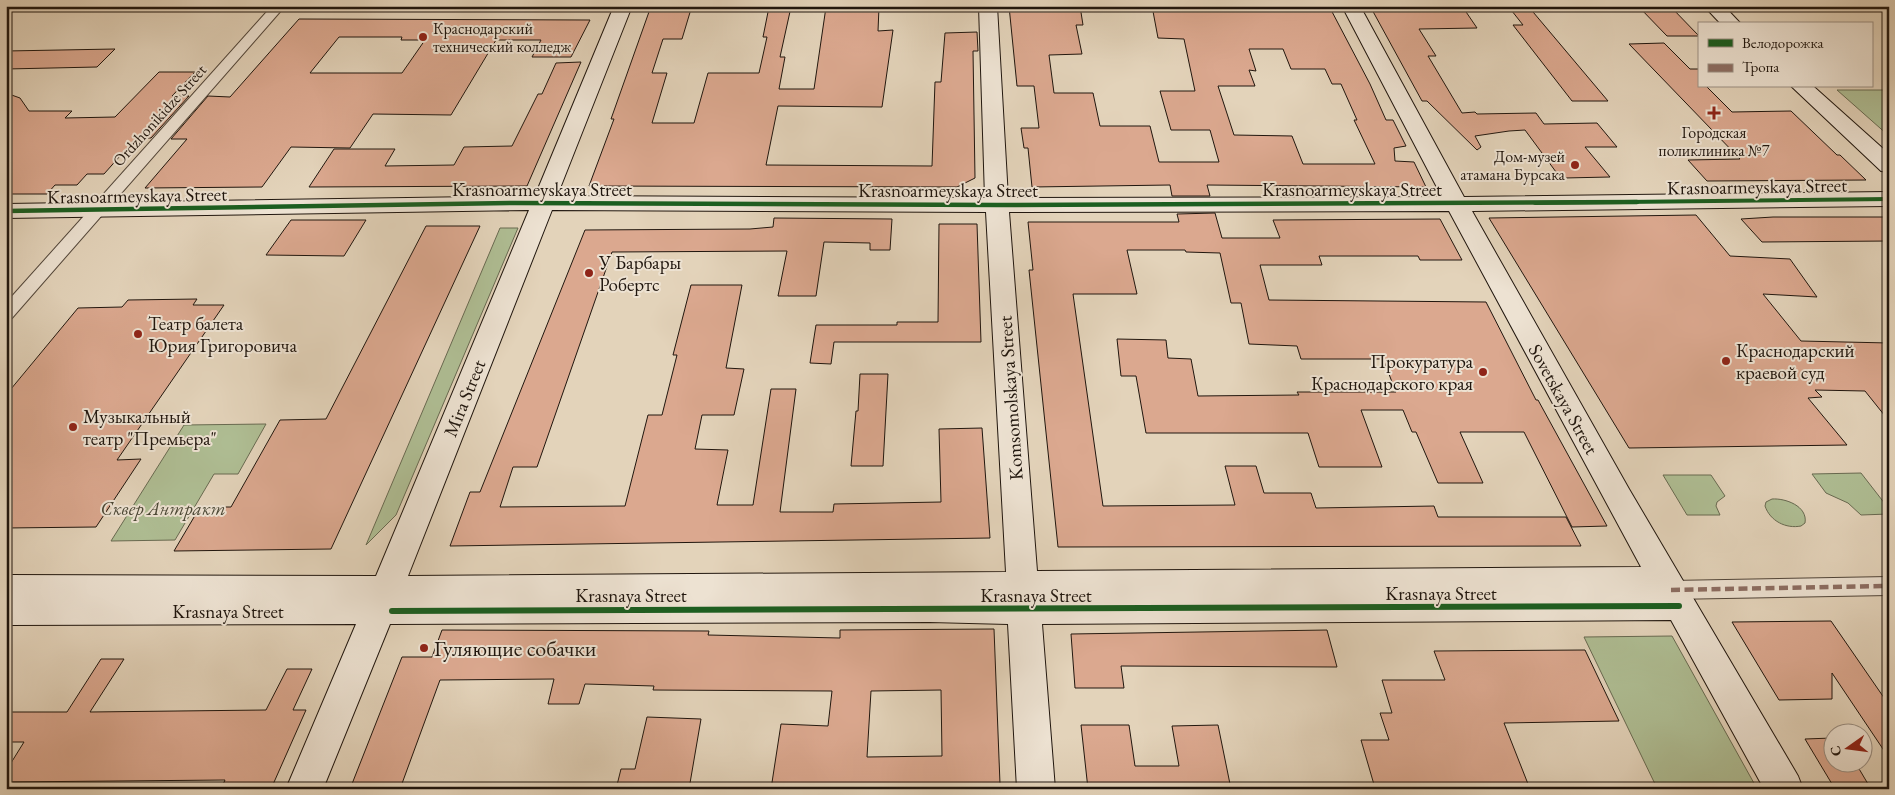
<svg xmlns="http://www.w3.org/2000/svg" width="1895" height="795" viewBox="0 0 1895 795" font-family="'EB Garamond',serif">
<rect width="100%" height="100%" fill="#e3d3ba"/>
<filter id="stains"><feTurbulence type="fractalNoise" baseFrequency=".004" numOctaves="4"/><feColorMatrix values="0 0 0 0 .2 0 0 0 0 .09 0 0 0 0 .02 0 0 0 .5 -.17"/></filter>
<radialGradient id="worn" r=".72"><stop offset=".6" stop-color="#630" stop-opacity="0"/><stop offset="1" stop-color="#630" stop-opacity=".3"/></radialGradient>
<g fill="#afbe94" stroke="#686a51">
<polygon points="1837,90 1889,90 1889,136"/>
<polygon points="500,228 518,228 396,515 366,545"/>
<polygon points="266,424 238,474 214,474 175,540 111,541 184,425"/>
<polygon points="1861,473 1889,509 1889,514 1861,515 1848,503 1826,493 1812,474"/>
<polygon points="1663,475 1711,475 1725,496 1717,502 1716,506 1720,515 1687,515"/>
<path d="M1772 499C1785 498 1808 506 1805 523L1801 526C1786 529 1770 521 1765 506L1766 502Z"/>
<polygon points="1672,636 1755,785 1656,786 1584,637"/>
</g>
<g fill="#dba88f" stroke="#20160e" fill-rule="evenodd">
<path d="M1009 6H1080L1083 25H1076L1082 54 1049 55 1054 93H1093L1100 126H1150L1159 162H1219L1210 130H1171L1160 91H1195L1184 39 1158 38 1152 6H1329L1370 84 1386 120H1393L1406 146 1394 148 1395 161 1414 162 1426 187 1207 185 1210 196H1172L1170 185 1032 187 1028 148H1024L1021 128H1039L1034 86H1017ZM1249 49H1283L1291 69H1325L1332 84H1341L1357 120H1354L1375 164H1303L1292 136 1234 135 1218 86H1255L1249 70 1256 71Z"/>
<polygon points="1370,6 1462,6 1477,28 1419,29 1436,56 1428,56 1462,113 1475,112 1477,114 1536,113 1544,124 1597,123 1617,147 1585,147 1610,177 1564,178 1559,176 1525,130 1509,131 1475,136 1481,147 1477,150 1427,101 1422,101"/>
<polygon points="1508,6 1528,6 1608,101 1572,101 1513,25 1523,25"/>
<polygon points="1638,6 1670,6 1699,36 1667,36"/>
<polygon points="769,7 791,7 780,57 785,57 779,89 814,89 826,7 879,7 878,31 893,30 882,107 778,106 766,165 932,166 935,82 941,82 945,33 977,32 978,51 973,51 975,178 957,187 589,186 614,119 611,119 650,9 691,9 682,39 663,39 652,73 667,73 652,123 694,123 708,73 759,73 767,37 763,37"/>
<path d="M299 19 590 20 571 57H532L541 40H496L451 115 373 114 350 148 291 147 262 187 145 188 187 139H171L208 96 230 97ZM339 37H402L401 40H425L402 73H310Z"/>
<polygon points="1664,43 1690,69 1699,69 1699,86 1706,86 1732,112 1791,111 1837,155 1840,155 1866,180 1707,181 1688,160 1740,159 1629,44"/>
<polygon points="115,49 97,67 6,69 6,51"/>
<polygon points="581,62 527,186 309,187 334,149 395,149 385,166 454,165 464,147 512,146 538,94 542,94 556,63"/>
<polygon points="159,72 195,72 172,96 189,96 151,138 136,138 104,174 87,174 77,185 55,185 47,194 6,194 6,93 20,98 29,111 72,111 65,118 115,117"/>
<polygon points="1215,213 1222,238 1280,238 1273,220 1440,219 1462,260 1420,260 1418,256 1319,256 1322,265 1260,265 1269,300 1486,302 1536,400 1538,400 1607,526 1572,527 1524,432 1460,432 1483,483 1438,483 1416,432 1412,432 1403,410 1361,410 1382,467 1319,467 1308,433 1146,433 1136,376 1121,376 1117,339 1166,340 1168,358 1191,359 1198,396 1299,395 1297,392 1396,392 1383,359 1301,359 1297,346 1249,344 1241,303 1231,303 1220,253 1186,252 1185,250 1127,250 1137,294 1073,294 1103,506 1235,505 1225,466 1256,466 1264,493 1311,493 1316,508 1434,506 1438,517 1566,517 1581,546 1058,547 1029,270 1033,270 1028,222 1179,222 1177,214"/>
<polygon points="1696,215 1730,256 1790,259 1817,297 1763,294 1801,341 1889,343 1889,421 1865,391 1815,390 1822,397 1808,398 1847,445 1629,448 1489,218"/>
<polygon points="1773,217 1889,217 1889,241 1762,242 1741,219"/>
<polygon points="774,218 892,219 890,250 870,250 870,243 824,242 816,296 778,296 787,251 612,252 537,467 513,467 500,507 625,506 648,415 662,415 677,355 673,355 691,285 742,285 726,368 744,369 734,415 702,415 695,449 728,450 717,505 753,505 771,389 796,389 780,512 833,512 834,504 941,502 939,429 982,428 990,538 450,546 470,492 480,492 585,230 750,229 773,227"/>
<polygon points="291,220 366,220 344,256 266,255"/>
<polygon points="939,224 977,224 981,342 834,342 831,364 810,363 816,325 897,325 897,322 938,322"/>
<polygon points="426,226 480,226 331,549 174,551 200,507 231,507 280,420 326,419"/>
<polygon points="197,299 193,305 224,305 117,460 141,459 96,527 6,528 6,395 78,308 122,307 128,300"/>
<polygon points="860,374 888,374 883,466 851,466 856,411 858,411"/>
<polygon points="1831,621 1889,705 1889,758 1832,673 1832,699 1779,700 1732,622"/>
<path d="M994 629 1000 784 812 785V789H771L781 724 828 726 832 691 653 690 654 686 585 684 579 704H548L554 679 440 680 400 789H350L402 657H432L442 630 709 631 708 635 840 638V630ZM941 690 942 756 867 757 871 691Z"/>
<polygon points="1327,630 1337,667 1121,666 1124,688 1075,688 1071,634"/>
<polygon points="1585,650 1619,721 1504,723 1530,789 1375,788 1361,740 1389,740 1380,713 1392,713 1382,680 1445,680 1434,651"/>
<polygon points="101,659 124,659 90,712 266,710 287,669 312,669 293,710 306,710 271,789 221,789 225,780 6,782 6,771 24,742 6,742 6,712 67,712"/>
<polygon points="647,717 701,719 689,789 616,789 621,769 635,769"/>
<polygon points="1081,725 1129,725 1135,766 1179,766 1172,726 1218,725 1231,789 1088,789"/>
<polygon points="1832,738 1832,762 1855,762 1871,789 1835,789 1805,739"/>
</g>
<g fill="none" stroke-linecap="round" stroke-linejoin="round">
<defs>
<g id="street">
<polygon points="272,6 285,6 12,318 6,320 6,303"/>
<polygon points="1889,577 1889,595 1671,599 1663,597 1660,590 1663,583 1671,581"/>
</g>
<g id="secondary">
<path d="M614 6H632L557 196 985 198 979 6H997L1008 198 1442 197 1342 6H1360L1464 197 1889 192V206L1472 211 1629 489 1798 776 1803 789H1764L1671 620 1042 624 1055 789H1017L1008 624 930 622 390 624 323 789H286L356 624 6 625V575L376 576 529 210 6 218V204L535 196ZM552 210 986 212 1006 572 408 576ZM1449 211 1641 567 1037 571 1009 212Z"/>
<polygon points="1704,6 1724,6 1741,24 1721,24"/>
<polygon points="1791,86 1813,86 1889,154 1889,172 1881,171"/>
</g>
</defs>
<use href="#street" stroke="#514539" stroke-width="2"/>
<use href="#secondary" stroke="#20160e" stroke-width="2"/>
<use href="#street" fill="#ede2d2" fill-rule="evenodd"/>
<use href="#secondary" fill="#ede2d2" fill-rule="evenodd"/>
<polyline stroke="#8d6e63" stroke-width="4.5" stroke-dasharray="9 4.5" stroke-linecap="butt" points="1671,590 1889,586"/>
<defs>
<g id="cycleway-far2">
<polyline points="495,203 590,203"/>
<polyline points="1535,203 1889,199"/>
</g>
<polyline id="cycleway-far1" points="6,211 515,203 997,205 1637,202"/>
<polyline id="cycleway" points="392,611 1679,606"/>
</defs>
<use href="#cycleway-far2" stroke="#ede2d2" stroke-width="6"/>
<use href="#cycleway-far1" stroke="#ede2d2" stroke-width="8"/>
<use href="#cycleway" stroke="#ede2d2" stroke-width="9"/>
<use href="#cycleway-far2" stroke="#1b5e20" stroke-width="4"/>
<use href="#cycleway-far1" stroke="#1b5e20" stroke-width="4.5"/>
<use href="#cycleway" stroke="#1b5e20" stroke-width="6"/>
</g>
<g fill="#8f2418" stroke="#ede2d2" stroke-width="2">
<circle cx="423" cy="37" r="5"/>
<path d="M1711.5 105.5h5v5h5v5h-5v5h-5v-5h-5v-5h5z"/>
<circle cx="1575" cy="165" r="5"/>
<circle cx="589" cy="273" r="5"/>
<circle cx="138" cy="334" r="5"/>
<circle cx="1726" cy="361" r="5"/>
<circle cx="1483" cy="372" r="5"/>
<circle cx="73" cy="427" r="5"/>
<circle cx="424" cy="648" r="5"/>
</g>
<g text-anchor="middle" stroke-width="4" stroke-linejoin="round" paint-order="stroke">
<g font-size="16" fill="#20160e" stroke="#ede2d2" text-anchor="start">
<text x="433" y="34">Краснодарский<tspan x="433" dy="18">технический колледж</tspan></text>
<text x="1714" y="138" text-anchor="middle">Городская<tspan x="1714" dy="18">поликлиника №7</tspan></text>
<text x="1565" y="162" text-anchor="end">Дом-музей<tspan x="1565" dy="18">атамана Бурсака</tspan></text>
</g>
<g font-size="16" fill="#20160e" stroke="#ede2d2">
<text transform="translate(159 115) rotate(-48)" y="6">Ordzhonikidze Street</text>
</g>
<g font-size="19" fill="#20160e" stroke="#ede2d2">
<text transform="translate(1757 186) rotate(-1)" y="7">Krasnoarmeyskaya Street</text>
<text x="542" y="196">Krasnoarmeyskaya Street</text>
<text x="1352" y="196">Krasnoarmeyskaya Street</text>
<text x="948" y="197">Krasnoarmeyskaya Street</text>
<text transform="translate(137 195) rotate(-1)" y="7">Krasnoarmeyskaya Street</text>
<text transform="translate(464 398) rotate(-68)" y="7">Mira Street</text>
<text transform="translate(1010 398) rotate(-94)" y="7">Komsomolskaya Street</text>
<text transform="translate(1564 399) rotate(61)" y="7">Sovetskaya Street</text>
<text x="1441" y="600">Krasnaya Street</text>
<text x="631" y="602">Krasnaya Street</text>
<text x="1036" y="602">Krasnaya Street</text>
<text x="228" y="618">Krasnaya Street</text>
</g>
<g font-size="19" fill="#20160e" stroke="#ede2d2" text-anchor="start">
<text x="599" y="269">У Барбары<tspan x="599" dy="22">Робертс</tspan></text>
<text x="148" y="330">Театр балета<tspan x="148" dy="22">Юрия Григоровича</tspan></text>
<text x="1736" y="357">Краснодарский<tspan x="1736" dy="22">краевой суд</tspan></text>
<text x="1473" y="368" text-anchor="end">Прокуратура<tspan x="1473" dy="22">Краснодарского края</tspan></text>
<text x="83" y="423">Музыкальный<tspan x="83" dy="22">театр "Премьера"</tspan></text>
</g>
<g font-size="19" font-style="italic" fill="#4b4836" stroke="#ede2d2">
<text x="163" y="515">Сквер Антракт</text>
</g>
<g font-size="22" fill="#20160e" stroke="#ede2d2" text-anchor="start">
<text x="434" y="656">Гуляющие собачки</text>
</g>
</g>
<rect width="1895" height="795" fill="none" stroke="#e3d3ba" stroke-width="25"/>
<rect x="8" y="8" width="1880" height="780" fill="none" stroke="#20160e" stroke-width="2.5"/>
<rect x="12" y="12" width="1870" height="770" fill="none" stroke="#20160e"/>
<rect x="1698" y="22" width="175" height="65" fill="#ede2d2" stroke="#9b9084"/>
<rect x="1708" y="39" width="25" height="8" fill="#1b5e20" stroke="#9b9084"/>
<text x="1742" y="48" font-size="15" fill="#20160e">Велодорожка</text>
<rect x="1708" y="64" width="25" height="8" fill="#8d6e63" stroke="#9b9084"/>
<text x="1742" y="72" font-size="15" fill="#20160e">Тропа</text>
<g transform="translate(1848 748) rotate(256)"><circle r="24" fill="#ede2d2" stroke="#9b9084"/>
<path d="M0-4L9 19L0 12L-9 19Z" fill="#8f2418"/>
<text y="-8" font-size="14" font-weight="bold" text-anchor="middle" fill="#20160e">С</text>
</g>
<rect width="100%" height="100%" filter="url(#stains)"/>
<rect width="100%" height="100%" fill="url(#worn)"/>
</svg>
